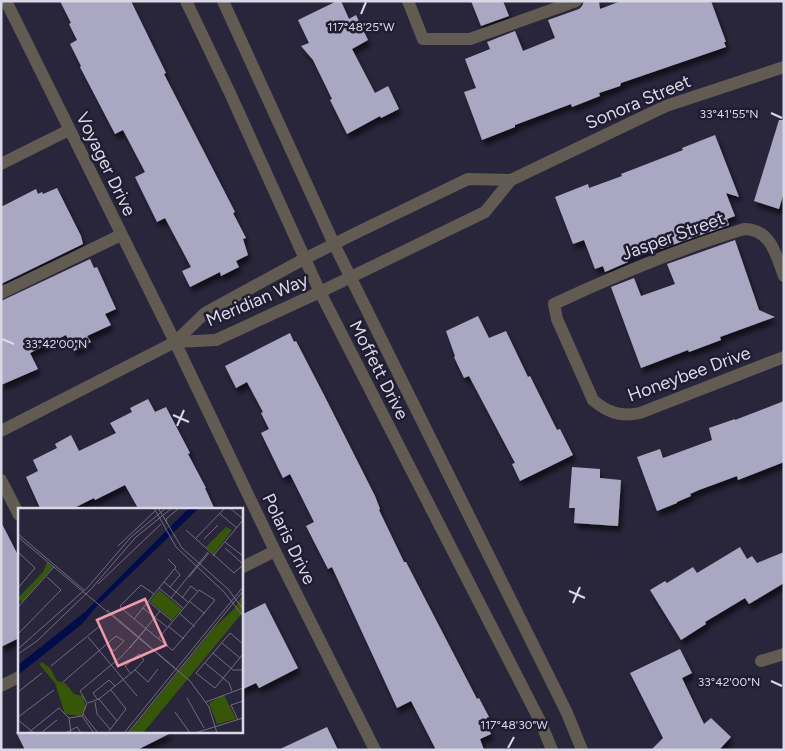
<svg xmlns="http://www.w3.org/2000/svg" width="785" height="751" viewBox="0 0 785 751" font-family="Figtree,sans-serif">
<defs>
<filter id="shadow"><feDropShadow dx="3" dy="5.5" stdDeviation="2.5" flood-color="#0009"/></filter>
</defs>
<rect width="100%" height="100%" fill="#29263c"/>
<g fill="#aaa7c3" filter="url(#shadow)">
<polygon points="60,1 131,1 166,73 164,74 235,212 233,213 246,238 243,239 248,255 236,261 239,267 221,276 220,272 190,287 182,271 191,267 165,218 157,222 135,177 145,172 123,130 115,134 80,67 81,66 70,44 77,40 69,24 71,23"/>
<polygon points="337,1 341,1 349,19 356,15 368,40 352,49 375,93 388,86 399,109 381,118 380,116 347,134 330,100 332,99 313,60 301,46 309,43 298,20"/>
<polygon points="471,1 503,1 509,16 481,26"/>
<polygon points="584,1 599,1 600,9 621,1 711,1 726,42 724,42 726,47 621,83 620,86 599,93 600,96 572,107 571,104 515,125 515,127 482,140 464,92 476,88 465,59 490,49 487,42 515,31 523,51 555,38 548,20 579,9 582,6"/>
<polygon points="779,120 784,120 784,192 779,209 754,201"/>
<polygon points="715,135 739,197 726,193 735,216 727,219 729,225 661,249 659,245 626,257 628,262 605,272 603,266 595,269 584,240 573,244 555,197 588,184 589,188 622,176 621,174 683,150 682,148"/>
<polygon points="57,188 81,236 83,244 1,284 1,207 36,189 38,194 42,192 43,194"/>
<polygon points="735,240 759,310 775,317 720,337 721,340 689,352 688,350 641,368 611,287 634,278 641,296 675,284 667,264"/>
<polygon points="90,259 94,268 97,267 116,309 105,314 111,325 87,336 91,342 74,351 66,335 30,353 38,369 1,385 1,301"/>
<polygon points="478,316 489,338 506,331 528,377 530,376 557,430 560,429 573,455 520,481 512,464 515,463 469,376 464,378 454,357 455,356 446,331"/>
<polygon points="290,333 294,342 296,341 324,395 375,496 380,509 379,510 404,562 406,562 477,699 479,698 489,717 486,718 490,727 488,728 491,734 480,739 484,750 436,750 411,701 397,708 332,567 328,569 306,526 314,522 290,474 283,478 261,433 269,429 261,413 263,412 247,382 236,388 225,366"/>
<polygon points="148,399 155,412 166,407 190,453 188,454 206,488 205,488 215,510 139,510 125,485 95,500 94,498 70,510 41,510 26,477 38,471 33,460 57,448 55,444 71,435 79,451 116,433 110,423 132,412 130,408"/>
<polygon points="784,401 784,462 738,480 737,476 699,490 690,494 691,496 677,502 677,503 657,511 637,457 660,449 663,458 712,440 709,428 735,419 735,420"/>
<polygon points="572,467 600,469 600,478 621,480 618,526 574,523 575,508 569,508"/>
<polygon points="1,522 19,557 19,638 1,647"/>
<polygon points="740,547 747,559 752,556 757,563 784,552 784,583 749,604 745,598 705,622 706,624 681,640 650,590 665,581 667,583 693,567 697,573"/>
<polygon points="265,603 298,668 259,688 256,683 241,690 241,615"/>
<polygon points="680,649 692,673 682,678 704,724 711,718 731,737 719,750 651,750 663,738 630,673"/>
<polygon points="327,727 338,750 278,750"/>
<polygon points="16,732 173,732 137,750 25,750"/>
</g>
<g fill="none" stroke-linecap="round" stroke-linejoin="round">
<g stroke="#625b51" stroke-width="12">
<polyline points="6,1 175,342 275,551 375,750"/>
<polyline points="186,1 229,91 320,292 541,723 552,750"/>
<polyline points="223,1 334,244 567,713 582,750"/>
<polyline points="408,1 423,39 470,39 576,1"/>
<polyline points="1,164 69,130"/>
<path d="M784 276C776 255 771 229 744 229 678 249 616 275 554 304L557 319 593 400C608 413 621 417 640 413L784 357"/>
<polyline points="1,293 121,235"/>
<polyline points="175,342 216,340 320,292 485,212 511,180 666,106 784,67"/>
<polyline points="1,431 175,342 205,313 304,259 358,232 468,179 511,180"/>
<polyline points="1,480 19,515"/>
<polyline points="241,568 275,551"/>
<polyline points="761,661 784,654"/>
<polyline points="1,686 19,677"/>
</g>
</g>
<path fill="none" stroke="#dad8e7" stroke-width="2" d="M361 14 366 2M771 113 782 118M2 339 14 344M173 415 189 422M177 426 184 410M569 591 585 598M573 603 580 587M771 681 782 686M508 748 514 737"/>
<g text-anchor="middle" stroke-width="5" stroke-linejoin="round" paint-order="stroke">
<g font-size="18" fill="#dad8e7" stroke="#201c31">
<text transform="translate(638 102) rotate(-23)" y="6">Sonora Street</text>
<text transform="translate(106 164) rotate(64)" y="6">Voyager Drive</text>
<text transform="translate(673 236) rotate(-20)" y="6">Jasper Street</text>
<text transform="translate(257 300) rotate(-23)" y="6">Meridian Way</text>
<text transform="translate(379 370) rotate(63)" y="6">Moffett Drive</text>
<text transform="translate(689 374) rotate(-20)" y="6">Honeybee Drive</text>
<text transform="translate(289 539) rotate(64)" y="6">Polaris Drive</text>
</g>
</g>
<g transform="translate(18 508)">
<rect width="225" height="225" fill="#29263c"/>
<path d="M208 19 214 22 196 46 188 39ZM29 54 35 59 4 94 0 90 25 64ZM141 82 164 101 154 112 132 93ZM225 86V104L125 225H111L197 119 217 100ZM24 154 32 160 39 173 47 175 56 186 65 188 68 200 62 208 47 206 37 175 21 156ZM206 187 218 211 199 216 191 195Z" fill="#365806"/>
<path d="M171 0H181L79 98 64 116 0 167V157L67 104Z" fill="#000d4a"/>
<path fill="none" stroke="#706d80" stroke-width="1" d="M136 0 158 39 206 84 225 108M140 0 164 40 210 81 225 101M212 0 225 11M202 6 219 20M149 15 148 11 161 0M168 22 216 65 225 57M0 26 66 82M0 29 172 173 191 199 199 225M177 31 207 0M186 31 200 17M207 34 225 48M100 38 137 3M207 40 225 56M0 44 17 60 0 80M195 48 225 12M171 69 191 45M146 74 170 94M80 76 143 16M152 79 162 67 157 61M141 80 165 100M136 86 123 77 102 98 103 100 154 142H155L197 92 181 82 140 131M153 90 190 44M164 90 173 78 179 83M130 93 154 113M171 93 187 106M0 99 36 59M125 100 149 119M89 102 157 160M161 105 177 119M116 111 158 59 150 51M150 118 166 131M0 126 43 82 29 69M70 129 119 188M204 135 222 150M225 136 212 125 178 165 197 180 225 146M112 140 142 103M0 141 70 79 113 29 148 0M195 145 215 162H225M0 146 19 133 73 81 118 29 154 0M187 155 211 175 214 183M33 158 83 117M117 162 130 174 140 161M45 174 98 128 106 133 96 143 89 138M0 184 24 165M169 190 186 220M81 191 99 213M80 192 75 185 91 172 97 178M77 194 79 206 92 221M188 194 225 180M70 195 81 191 117 162 126 152 121 146 107 158 113 166M157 204 172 225M65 206 80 225M64 208 76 225M0 209 36 182M51 210 53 225M0 212 16 225M220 212 213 197 225 193M91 223 108 201 93 182M10 225 41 200 51 210 64 208 69 195 62 183 104 148 128 121M23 225 39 212M47 225 59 219 63 225M106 225 225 79M110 225 225 83M177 225 225 210"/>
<path fill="#f39aa9" fill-opacity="0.15" stroke="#f39aa9" stroke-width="2.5" d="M127 91 148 137 100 158 79 112Z"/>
<rect width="225" height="225" fill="none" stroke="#dad8e7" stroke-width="2.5"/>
</g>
<g font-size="12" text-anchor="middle" fill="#dad8e7" stroke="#201c31" stroke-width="5" stroke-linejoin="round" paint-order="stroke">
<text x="361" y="31">117°48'25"W</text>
<text x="729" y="118">33°41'55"N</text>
<text x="56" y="348">33°42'00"N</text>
<text x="729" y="686">33°42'00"N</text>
<text x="514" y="729">117°48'30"W</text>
</g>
<rect width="785" height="751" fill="none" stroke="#dad8e7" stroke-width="5"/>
</svg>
